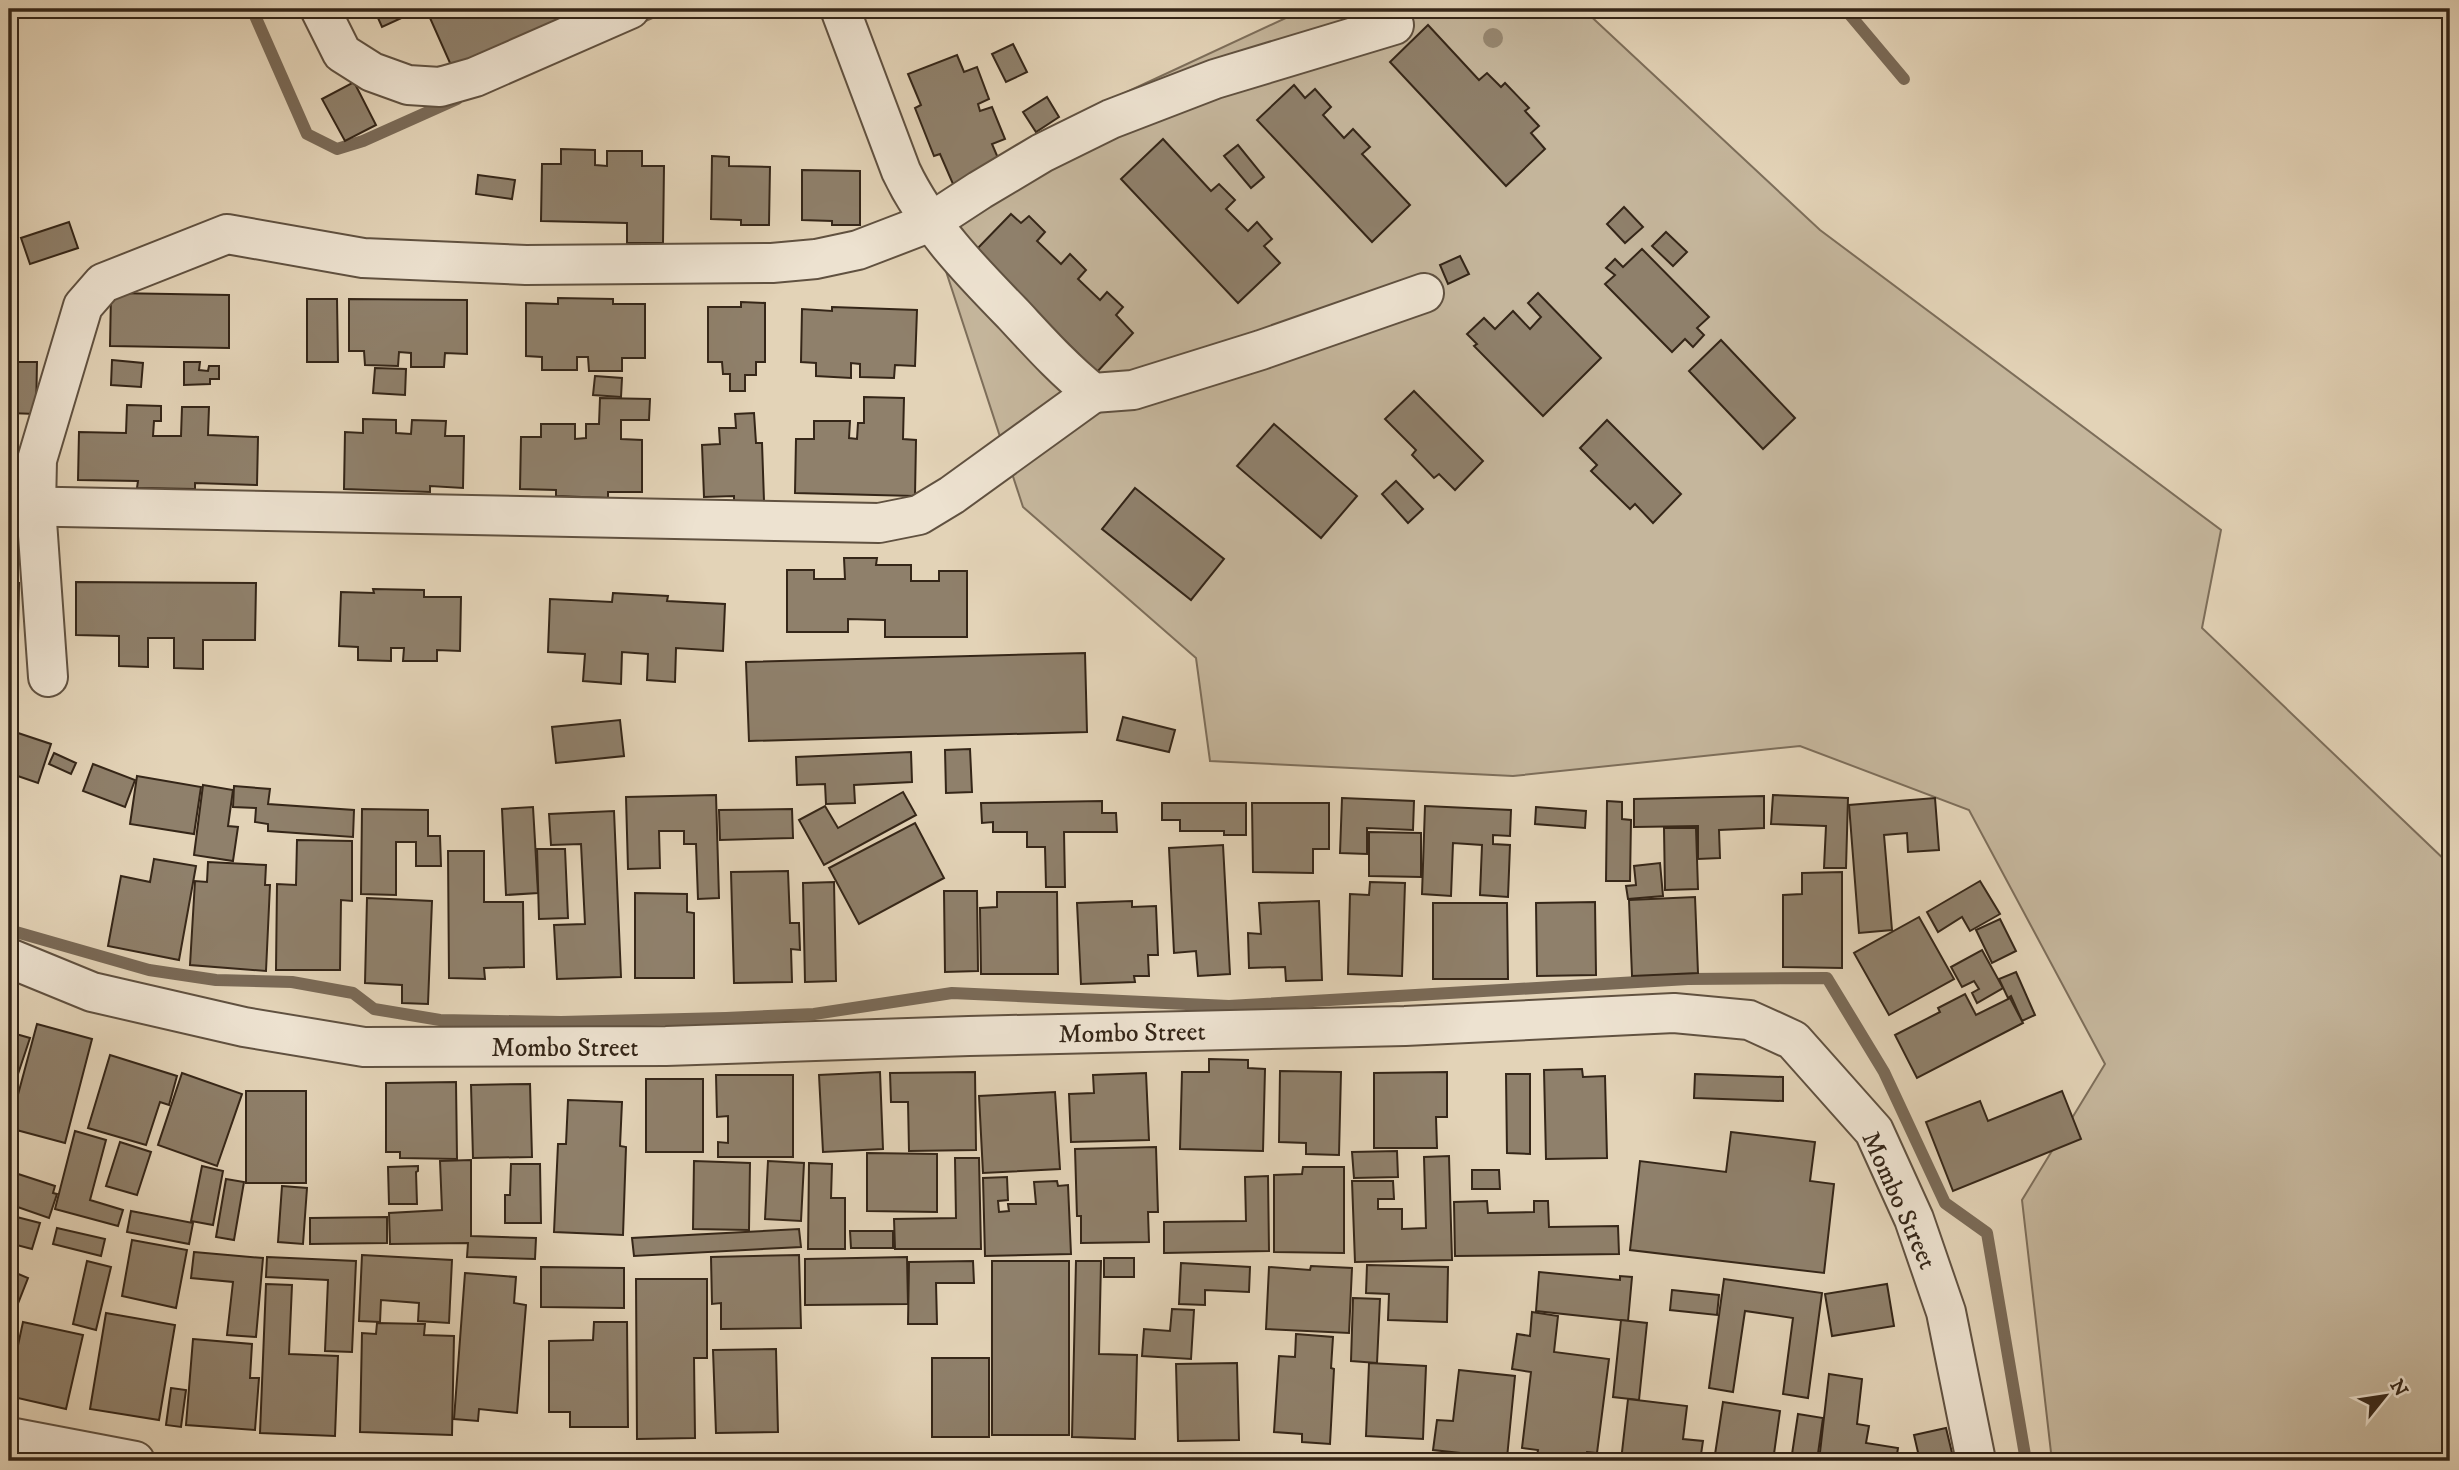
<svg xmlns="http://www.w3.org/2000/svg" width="2459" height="1470" viewBox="0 0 2459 1470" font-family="'IM FELL DW Pica',serif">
<rect width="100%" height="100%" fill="#e3d3b7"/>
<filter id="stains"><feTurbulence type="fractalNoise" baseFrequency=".00286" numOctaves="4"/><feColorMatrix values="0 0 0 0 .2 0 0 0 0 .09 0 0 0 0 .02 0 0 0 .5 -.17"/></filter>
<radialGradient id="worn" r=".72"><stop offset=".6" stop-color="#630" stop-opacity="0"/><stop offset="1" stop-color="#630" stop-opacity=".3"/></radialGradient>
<polygon fill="#c5b69c" stroke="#7d6e5a" stroke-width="2" points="1305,9 1583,9 1820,230 2221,530 2202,628 2450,865 2450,1461 2052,1461 2022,1200 2105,1064 1969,810 1800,746 1513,776 1210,761 1196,658 1023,507 926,210 1058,124"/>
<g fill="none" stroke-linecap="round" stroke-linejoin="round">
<g stroke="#7a6a57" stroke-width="12">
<polyline points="252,9 307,134 337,149 363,141 457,99"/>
<polyline points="1845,9 1904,79"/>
<polyline points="633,21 661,9"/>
<polyline points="9,930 149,970 216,980 292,982 353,993 374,1009 440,1020 561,1022 726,1018 814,1014 952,993 1229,1006 1688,979 1827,978 1884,1072 1945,1203 1987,1233 2026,1461"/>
</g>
</g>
<g fill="#8f806b" stroke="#352618" stroke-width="2">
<polygon points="374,9 421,9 382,27"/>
<polygon points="426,9 620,9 458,81"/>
<polygon points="1428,25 1479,80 1487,73 1501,87 1505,83 1529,108 1525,111 1539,126 1531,133 1545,149 1506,186 1390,62"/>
<polygon points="1013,44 1027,72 1006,82 992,54"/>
<polygon points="957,55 964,72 977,67 989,99 978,104 980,111 992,107 1005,139 992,144 1001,165 953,184 940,154 934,156 915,108 921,105 908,74"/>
<polygon points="354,82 376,125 345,141 322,99"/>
<polygon points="1294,85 1305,98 1315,89 1331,107 1323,115 1344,138 1353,129 1370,147 1362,154 1410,205 1372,242 1257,120"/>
<polygon points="1047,97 1059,117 1036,132 1023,112"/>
<polygon points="1163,139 1211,191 1219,184 1235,200 1226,209 1248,231 1257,222 1272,239 1264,246 1280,263 1238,303 1121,179"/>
<polygon points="1238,145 1264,177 1251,188 1224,156"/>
<polygon points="561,149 595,150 595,165 607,166 607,151 642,151 642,166 664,166 663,243 627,243 627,223 541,221 542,164 561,164"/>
<polygon points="712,156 729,157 729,166 770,167 769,225 741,225 741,220 711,219"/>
<polygon points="802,170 860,171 860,225 832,225 832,221 802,220"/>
<polygon points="478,175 515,180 512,199 476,194"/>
<polygon points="1624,207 1643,227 1625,243 1607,224"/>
<polygon points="1011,214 1021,223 1029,216 1045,232 1037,241 1061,264 1070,254 1086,270 1078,279 1100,300 1107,292 1123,307 1116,315 1133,333 1097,372 974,252"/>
<polygon points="69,222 78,248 30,264 21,238"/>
<polygon points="1666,232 1687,252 1673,266 1652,246"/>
<polygon points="1642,249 1709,317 1697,328 1704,335 1693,347 1685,339 1672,352 1605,284 1615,275 1606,268 1615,259 1623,267"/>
<polygon points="1460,256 1469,274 1448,284 1440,265"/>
<polygon points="111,293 229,295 229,348 110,346"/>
<polygon points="1538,293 1601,358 1543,416 1474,346 1477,344 1467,334 1484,318 1495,329 1513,311 1530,329 1541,317 1528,303"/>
<polygon points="558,298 613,299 613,304 645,304 645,358 622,358 622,371 589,371 588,357 577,357 577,370 542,370 542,357 526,356 526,303 558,304"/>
<polygon points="307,299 337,299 338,362 307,362"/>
<polygon points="349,299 467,300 467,354 445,353 444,367 411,367 411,353 399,352 398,366 365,365 364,351 349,351"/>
<polygon points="741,302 765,303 765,362 756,362 756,375 745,375 745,391 730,391 730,374 723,374 722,362 708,362 708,307 741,307"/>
<polygon points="832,307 917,310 915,366 895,365 894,378 860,377 860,364 851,363 851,378 816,376 816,363 801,362 802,309 832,311"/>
<polygon points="1721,340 1795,418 1763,449 1689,371"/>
<polygon points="112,360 143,363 141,387 111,385"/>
<polygon points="9,362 37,362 36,414 9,413"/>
<polygon points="184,362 200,362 199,370 208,371 209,366 219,366 219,379 210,379 210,384 184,385"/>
<polygon points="375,368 406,369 405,395 373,393"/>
<polygon points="595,376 622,378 621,397 593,395"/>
<polygon points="1414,391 1483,461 1455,490 1439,474 1434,478 1412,455 1416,450 1385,419"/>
<polygon points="864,397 904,398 903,439 916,440 915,496 795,493 796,439 814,439 814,421 850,421 849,438 857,439 858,423 864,423"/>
<polygon points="600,398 650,399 649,420 621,420 621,439 642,440 642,492 608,492 608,498 556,496 556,490 520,489 521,437 541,437 541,424 575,424 575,439 586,438 586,424 599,424"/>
<polygon points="127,405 161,406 161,421 154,421 153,436 181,436 182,407 209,407 208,435 258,437 257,485 195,483 195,489 137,488 138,481 78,480 79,432 126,433"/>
<polygon points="754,413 756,443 762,443 764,501 734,502 734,496 704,497 702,445 720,444 719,428 736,428 735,414"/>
<polygon points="363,419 396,420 396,433 411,434 412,420 446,421 445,436 464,436 463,488 430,486 430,492 344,489 345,432 363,433"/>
<polygon points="1607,420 1681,494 1653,523 1635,504 1630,509 1591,471 1597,465 1580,448"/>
<polygon points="1274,424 1357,496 1321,538 1237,466"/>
<polygon points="1396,481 1423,509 1408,523 1382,494"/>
<polygon points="1135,488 1224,559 1191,600 1102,529"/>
<polygon points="844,558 877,558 876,565 911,565 911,581 939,581 939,571 967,571 967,637 885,637 885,620 848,619 848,632 787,632 787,570 814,570 814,579 845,579"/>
<polygon points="76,582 256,583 255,640 203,640 203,669 174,668 174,638 148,638 148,667 119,666 119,636 76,635"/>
<polygon points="9,583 19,583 18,635 9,634"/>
<polygon points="373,589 424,590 424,597 461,597 460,651 437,650 437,661 403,661 404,648 391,648 391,661 358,660 358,647 339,646 341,592 374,593"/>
<polygon points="613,593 668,596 667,601 725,604 723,651 676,648 675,682 647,680 648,654 622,652 621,684 583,681 585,654 548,652 550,599 612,602"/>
<polygon points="1085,653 1087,732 749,741 746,662"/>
<polygon points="1123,717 1175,730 1169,752 1117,740"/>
<polygon points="620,720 624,756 556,763 552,727"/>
<polygon points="9,730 51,744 38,783 9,773"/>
<polygon points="970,749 972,792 946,793 945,750"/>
<polygon points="911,752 912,782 854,785 855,803 826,804 825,784 797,785 796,757"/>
<polygon points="54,753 76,763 71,774 49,764"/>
<polygon points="93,764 135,780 125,807 83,791"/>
<polygon points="137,776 201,787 194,834 130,824"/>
<polygon points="203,785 233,790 228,826 238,827 233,861 194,855"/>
<polygon points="234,786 270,789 268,804 354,810 353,837 268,831 268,824 255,822 256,808 233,807"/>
<polygon points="903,792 916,815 824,865 799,820 825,806 838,828"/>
<polygon points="716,795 719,898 698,899 696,844 684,844 684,831 659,831 660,868 628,869 626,797"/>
<polygon points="1773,795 1848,798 1846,868 1824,868 1826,826 1771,824"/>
<polygon points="1764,796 1764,828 1719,830 1720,858 1698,859 1698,826 1634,827 1634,799"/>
<polygon points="1342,798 1414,801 1413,830 1367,828 1367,854 1340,853"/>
<polygon points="1935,798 1939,850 1908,852 1907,833 1884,835 1892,930 1859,933 1849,805"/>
<polygon points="1102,801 1102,813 1116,813 1117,832 1064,832 1065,887 1046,887 1045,847 1027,847 1027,832 993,832 993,822 982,823 981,803"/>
<polygon points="1607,801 1622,802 1622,819 1631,820 1630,881 1606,881"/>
<polygon points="1162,803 1246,803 1246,835 1224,835 1224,831 1180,831 1180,820 1162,820"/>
<polygon points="1252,803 1329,803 1329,849 1313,849 1313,873 1253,872"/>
<polygon points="1425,806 1511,810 1510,836 1493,835 1493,844 1510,845 1508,897 1480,895 1482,845 1453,843 1451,896 1422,894"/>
<polygon points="533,807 538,893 506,895 502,809"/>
<polygon points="1536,807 1586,811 1585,828 1535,824"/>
<polygon points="362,809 428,810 428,836 440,836 441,866 416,866 416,842 396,842 396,895 361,894"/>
<polygon points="792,809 793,838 720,840 719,810"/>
<polygon points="614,811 621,977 557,979 554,925 585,924 581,844 551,845 549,814"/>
<polygon points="915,823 944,878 859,924 829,868"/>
<polygon points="1664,828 1696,828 1698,889 1665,890"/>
<polygon points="1369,832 1421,833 1421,877 1369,876"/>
<polygon points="297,840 352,841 352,901 341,900 340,970 276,970 277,884 296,885"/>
<polygon points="1223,845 1230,974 1198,976 1196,951 1174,953 1169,848"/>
<polygon points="537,849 565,849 568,918 539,919"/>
<polygon points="448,851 484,851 484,902 523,902 524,967 484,968 485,979 449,978"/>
<polygon points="154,859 196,866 179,960 108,946 121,876 150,882"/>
<polygon points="208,862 266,865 265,885 270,885 266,971 190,965 195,881 207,882"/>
<polygon points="1660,863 1663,896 1628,899 1626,886 1636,885 1634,866"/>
<polygon points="788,871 790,923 799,923 800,950 791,949 792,982 734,983 731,872"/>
<polygon points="1842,872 1842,968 1783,967 1783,895 1802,894 1802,873"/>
<polygon points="1980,881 2000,914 1970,931 1962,917 1938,932 1927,912"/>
<polygon points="834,882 836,981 805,982 803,883"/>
<polygon points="1370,882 1405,883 1402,976 1348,974 1350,894 1369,895"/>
<polygon points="944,891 977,891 978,971 945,972"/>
<polygon points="997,892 1057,892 1058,974 981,974 980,908 997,907"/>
<polygon points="635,893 687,894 687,912 694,913 694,978 635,978"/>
<polygon points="1695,897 1698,973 1632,976 1629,900"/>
<polygon points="367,898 432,901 428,1004 402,1003 402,985 365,983"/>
<polygon points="1132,901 1132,907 1156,906 1158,955 1148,955 1149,976 1134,976 1135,982 1081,984 1077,903"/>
<polygon points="1319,901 1322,980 1286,981 1285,967 1249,968 1248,933 1261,934 1259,903"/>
<polygon points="1595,902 1596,975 1537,976 1536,903"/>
<polygon points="1433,903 1507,903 1508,979 1433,979"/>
<polygon points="1919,917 1954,979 1889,1015 1854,953"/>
<polygon points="2000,919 2016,951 1992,963 1976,930"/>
<polygon points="1982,950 2003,988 1977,1003 1972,993 1979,989 1974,981 1962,987 1951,967"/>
<polygon points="2016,972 2035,1015 2022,1021 2011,996 2008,998 1999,979"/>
<polygon points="1965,994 1976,1015 2010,998 2023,1023 1917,1078 1895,1035 1940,1012 1938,1008"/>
<polygon points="37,1024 92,1039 65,1143 9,1128"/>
<polygon points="16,1034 30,1038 11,1095 17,1096 9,1121 9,1058"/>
<polygon points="110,1055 177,1076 169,1105 160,1102 146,1145 88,1128"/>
<polygon points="1209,1059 1248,1060 1248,1068 1265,1069 1263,1151 1180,1149 1182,1072 1209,1072"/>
<polygon points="1582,1069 1583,1077 1605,1076 1607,1158 1546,1159 1544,1070"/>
<polygon points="1280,1071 1341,1072 1339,1155 1306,1154 1306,1143 1279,1142"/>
<polygon points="880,1072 883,1149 823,1152 819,1075"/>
<polygon points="975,1072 976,1150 909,1151 908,1102 891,1102 890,1073"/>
<polygon points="1447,1072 1447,1117 1436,1117 1437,1148 1374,1148 1374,1073"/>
<polygon points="182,1073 242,1094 217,1166 158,1145"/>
<polygon points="1146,1073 1149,1140 1071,1142 1069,1094 1094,1093 1093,1075"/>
<polygon points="1506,1074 1530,1074 1530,1154 1507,1153"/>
<polygon points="1695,1074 1783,1077 1783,1101 1694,1098"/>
<polygon points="716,1075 793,1075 793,1157 718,1157 718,1142 728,1143 728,1116 717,1117"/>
<rect x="646" y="1079" width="57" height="73"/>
<polygon points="456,1082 457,1159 400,1158 400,1152 386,1152 386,1083"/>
<polygon points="530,1084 532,1157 473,1158 471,1085"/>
<rect x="246" y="1091" width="60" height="92"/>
<polygon points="2062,1091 2081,1139 1953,1191 1926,1122 1980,1101 1988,1121"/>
<polygon points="1055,1092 1060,1169 983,1173 979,1096"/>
<polygon points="568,1100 622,1102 620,1146 626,1147 623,1235 554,1232 558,1144 566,1144"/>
<polygon points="9,1129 18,1132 9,1161"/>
<polygon points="75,1131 106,1140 90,1200 123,1210 118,1226 55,1209"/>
<polygon points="1731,1132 1815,1142 1810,1181 1834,1184 1824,1273 1630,1250 1640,1161 1726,1172"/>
<polygon points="120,1142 151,1152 137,1195 106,1186"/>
<polygon points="1156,1147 1158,1212 1148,1212 1149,1242 1081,1243 1081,1216 1077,1216 1075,1149"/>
<polygon points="1397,1151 1398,1177 1354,1178 1352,1152"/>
<polygon points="867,1153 937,1154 937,1212 867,1211"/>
<polygon points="1449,1156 1452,1260 1355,1262 1352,1181 1393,1181 1394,1199 1378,1199 1378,1209 1402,1209 1402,1229 1426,1228 1424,1157"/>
<polygon points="955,1158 979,1158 981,1249 895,1249 894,1219 956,1218"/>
<polygon points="471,1160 471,1236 536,1238 535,1259 467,1257 468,1243 390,1244 389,1213 442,1210 440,1161"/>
<polygon points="694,1161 750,1163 749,1230 693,1229"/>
<polygon points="768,1161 804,1163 801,1221 765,1219"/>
<polygon points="809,1163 832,1164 831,1198 845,1198 845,1249 808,1249"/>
<polygon points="511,1164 540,1164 541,1223 505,1223 505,1195 510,1195"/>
<polygon points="202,1166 223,1171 213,1225 191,1221"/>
<polygon points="418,1166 418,1171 416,1172 417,1204 389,1204 388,1167"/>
<polygon points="1303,1167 1344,1167 1344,1253 1274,1252 1274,1175 1302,1174"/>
<polygon points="1472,1170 1499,1170 1500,1189 1472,1189"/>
<polygon points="9,1171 55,1186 53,1193 57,1194 49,1218 9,1204"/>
<polygon points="1268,1176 1269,1251 1164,1253 1164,1222 1246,1221 1245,1177"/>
<polygon points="1007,1177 1008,1200 998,1201 999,1212 1009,1211 1008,1204 1036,1204 1034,1182 1057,1181 1058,1186 1068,1185 1071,1254 985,1256 983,1178"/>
<polygon points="226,1179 244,1182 234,1240 216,1237"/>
<polygon points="282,1186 307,1188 303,1244 278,1242"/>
<polygon points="1487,1201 1488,1213 1534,1212 1534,1201 1548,1201 1549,1227 1618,1226 1619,1254 1455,1256 1454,1202"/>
<polygon points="131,1211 193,1223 189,1244 127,1232"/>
<polygon points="9,1215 40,1223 32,1249 9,1243"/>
<polygon points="387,1217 387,1243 310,1244 310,1218"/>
<polygon points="57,1228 105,1239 101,1256 53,1244"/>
<polygon points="799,1229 801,1247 634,1256 632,1238"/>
<polygon points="850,1231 893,1231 893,1248 851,1248"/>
<polygon points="132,1240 187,1250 176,1308 122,1296"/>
<polygon points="194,1252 263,1258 256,1337 227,1335 233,1282 191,1278"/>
<polygon points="362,1255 452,1260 449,1323 418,1321 419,1303 381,1300 380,1322 359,1321"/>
<polygon points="799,1255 801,1328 721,1329 721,1303 712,1304 711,1257"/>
<polygon points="267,1257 356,1261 352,1352 325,1351 328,1280 266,1277"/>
<polygon points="907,1257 908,1304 805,1305 805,1259"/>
<rect x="1104" y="1258" width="30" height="19"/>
<polygon points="87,1261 111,1267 96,1330 73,1324"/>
<polygon points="973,1261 974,1283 936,1283 937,1324 908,1324 909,1262"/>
<rect x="992" y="1261" width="77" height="174"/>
<polygon points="1076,1261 1101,1261 1099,1354 1137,1355 1135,1439 1072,1437"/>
<polygon points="1181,1263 1250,1267 1249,1292 1205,1290 1205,1305 1179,1304"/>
<polygon points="1367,1265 1448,1267 1447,1322 1388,1320 1389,1294 1366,1293"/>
<polygon points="1311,1266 1352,1268 1349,1333 1266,1329 1269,1267 1310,1270"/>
<polygon points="541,1267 624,1268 624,1308 541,1307"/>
<polygon points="9,1270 28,1278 15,1311 9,1308"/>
<polygon points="1539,1272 1620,1280 1620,1276 1632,1277 1628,1321 1536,1311"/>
<polygon points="465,1273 516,1277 514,1303 526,1305 517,1413 479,1409 478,1421 454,1419"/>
<polygon points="636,1279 707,1279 707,1358 694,1358 695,1438 637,1439"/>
<polygon points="1724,1279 1822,1293 1808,1398 1783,1394 1793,1318 1745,1311 1733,1392 1709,1388"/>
<polygon points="266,1284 292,1285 289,1354 338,1356 335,1436 260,1433"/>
<polygon points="1887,1284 1894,1326 1832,1336 1825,1294"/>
<polygon points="1672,1290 1719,1295 1717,1315 1670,1310"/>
<polygon points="1353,1298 1380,1299 1377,1363 1351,1361"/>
<polygon points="1172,1309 1194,1310 1191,1359 1142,1356 1144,1329 1170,1331"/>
<polygon points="1532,1312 1558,1316 1554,1352 1609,1359 1597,1453 1587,1452 1585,1461 1536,1461 1538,1450 1522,1448 1531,1372 1512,1369 1517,1334 1530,1336"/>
<polygon points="106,1313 175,1325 159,1420 90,1409"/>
<polygon points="1621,1320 1647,1323 1639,1400 1613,1397"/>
<polygon points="23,1322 83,1335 66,1409 9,1396 9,1363 14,1364"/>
<polygon points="594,1322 627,1322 628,1427 570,1427 570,1412 549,1412 549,1341 593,1340"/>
<polygon points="377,1323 425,1324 424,1335 454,1336 452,1435 360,1432 362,1333 376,1334"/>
<polygon points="1296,1334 1333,1337 1331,1368 1334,1369 1330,1444 1302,1442 1302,1434 1274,1432 1279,1356 1295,1357"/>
<polygon points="193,1339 252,1344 250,1378 259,1378 255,1430 186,1425"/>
<polygon points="776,1349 778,1432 716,1433 713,1350"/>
<rect x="932" y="1358" width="57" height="79"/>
<polygon points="1237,1363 1239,1440 1178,1441 1176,1364"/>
<polygon points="1369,1363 1426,1366 1423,1439 1366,1436"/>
<polygon points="1459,1370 1515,1376 1507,1458 1433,1450 1437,1420 1453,1421"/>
<polygon points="1829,1374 1862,1379 1857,1424 1869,1426 1866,1443 1898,1448 1896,1461 1819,1461"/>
<polygon points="171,1388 186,1390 181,1427 166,1425"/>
<polygon points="1628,1399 1687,1406 1683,1439 1703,1441 1700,1461 1621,1461"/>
<polygon points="1723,1402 1780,1411 1773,1461 1714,1461"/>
<polygon points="1798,1414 1823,1418 1817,1461 1791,1461"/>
<polygon points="1946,1428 1953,1457 1948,1459 1949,1461 1920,1461 1914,1435"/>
</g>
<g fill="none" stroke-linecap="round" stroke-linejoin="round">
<defs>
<g id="minor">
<polyline points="320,9 342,53 372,72 408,85 440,87 475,77 630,9"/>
<path d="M840 9 901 171C927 226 971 271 1013 314 1040 343 1062 368 1093 393L1133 390 1261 350 1424 293"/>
<polyline points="9,506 879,523 919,515 952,495 1093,393"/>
<polyline points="48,677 36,507 37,460 83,306 103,283 227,234 363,258 526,265 772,263 816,259 858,250 931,222 980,190 1042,153 1111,119 1215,79 1394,25"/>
<polyline points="9,958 92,992 244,1027 364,1047 666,1046 969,1036 1405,1026 1674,1013 1749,1020 1793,1040 1874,1131 1914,1219 1946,1312 1976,1461"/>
<polyline points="9,1437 135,1461"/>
</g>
</defs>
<use href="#minor" stroke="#605140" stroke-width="42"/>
<use href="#minor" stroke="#ede2d0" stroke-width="38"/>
</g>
<circle fill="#978872" cx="1493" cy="38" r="10"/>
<g text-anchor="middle" stroke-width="5" stroke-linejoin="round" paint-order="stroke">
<g font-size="26" fill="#352618" stroke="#ede2d0">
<text transform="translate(1132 1032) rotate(-1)" y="9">Mombo Street</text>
<text x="565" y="1056">Mombo Street</text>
<text transform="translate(1900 1200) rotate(66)" y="9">Mombo Street</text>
</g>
</g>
<rect width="2459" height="1470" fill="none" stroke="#e3d3b7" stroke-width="35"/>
<rect x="10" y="10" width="2438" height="1449" fill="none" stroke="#352618" stroke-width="3.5"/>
<rect x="18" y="18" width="2424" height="1435" fill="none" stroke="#352618" stroke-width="2"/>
<g transform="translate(2385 1396) rotate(60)" stroke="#ede2d0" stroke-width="5" paint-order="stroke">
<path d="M0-5L12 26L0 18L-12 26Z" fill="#352618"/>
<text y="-10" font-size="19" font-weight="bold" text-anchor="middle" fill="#352618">N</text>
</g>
<rect width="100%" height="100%" filter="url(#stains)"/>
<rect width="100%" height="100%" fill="url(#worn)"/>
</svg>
